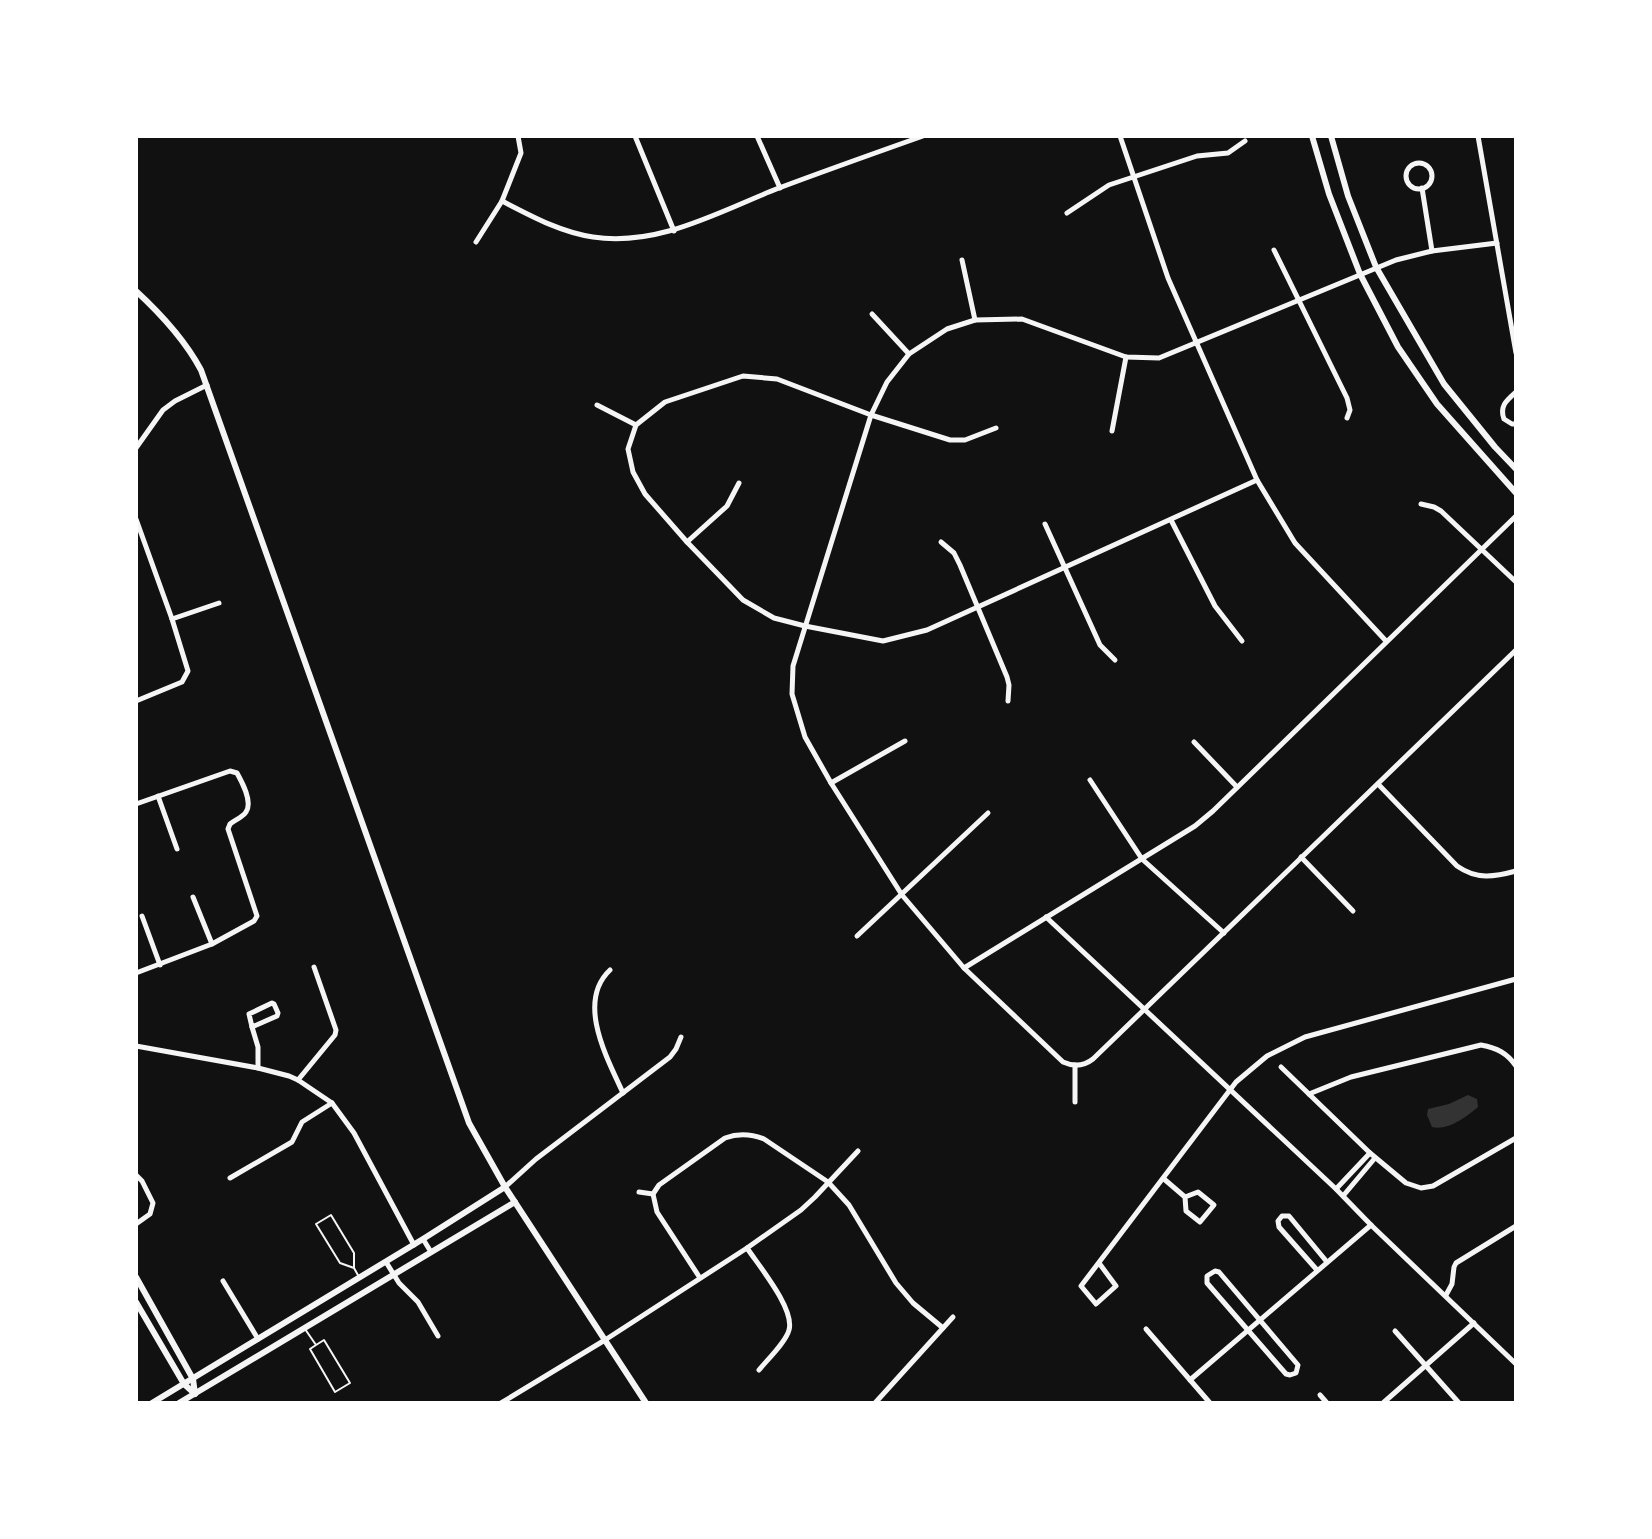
<svg xmlns="http://www.w3.org/2000/svg" width="1652" height="1539" viewBox="0 0 1652 1539" font-family="Mulish,sans-serif">
<rect width="100%" height="100%" fill="#111"/>
<path fill="#333" d="M1468 1095 1477 1099 1478 1107C1466 1117 1448 1131 1432 1127L1427 1115 1428 1109 1449 1104Z"/>
<g fill="none" stroke-linecap="round" stroke-linejoin="round">
<g stroke="#f5f5f5" stroke-width="2">
<polyline points="354,1268 340,1263 316,1224 331,1215 354,1253 354,1268 359,1277"/>
<polyline points="305,1329 316,1345 310,1349 335,1392 350,1383 324,1340 316,1345"/>
</g>
<g stroke="#f5f5f5" stroke-width="5">
<polyline points="635,136 674,231"/>
<polyline points="757,136 780,188"/>
<polyline points="1120,136 1168,278 1257,480 1295,543 1386,641"/>
<polyline points="1478,136 1516,353"/>
<circle cx="1419" cy="176" r="13"/>
<polyline points="1422,188 1432,251"/>
<path d="M502 201C531 216 560 232 593 237 659 247 720 211 779 188 827 170 875 153 923 136"/>
<polyline points="1067,213 1109,185 1197,156 1228,153 1245,141"/>
<polyline points="476,242 502,201 521,153 518,136"/>
<path d="M1497 243 1432 251 1396 260 1159 358 1126 357 1022 319 975 320 947 329 909 354 887 382 871 415 793 666 792 694 805 737 831 783 902 895 964 968 1063 1062C1074 1067 1084 1066 1093 1059L1516 650"/>
<polyline points="1274,250 1347,398 1350,410 1347,418"/>
<polyline points="962,260 975,320"/>
<polyline points="872,314 909,354"/>
<path d="M1516 392C1507 400 1499 406 1504 419L1512 424H1516"/>
<polyline points="597,405 636,425"/>
<polyline points="996,428 965,440 950,440 871,415 777,379 743,376 665,402 636,425 628,449 633,472 645,494 687,542 743,600 774,618 805,626 883,641 927,630 1257,480"/>
<polyline points="1112,431 1126,357"/>
<polyline points="136,448 163,410 175,401 207,385"/>
<polyline points="1421,504 1434,507 1441,511 1516,582"/>
<polyline points="136,519 172,619 188,671 182,682 136,701"/>
<polyline points="1171,520 1215,606 1242,641"/>
<polyline points="1045,524 1100,645 1115,660"/>
<polyline points="687,542 727,506 739,483"/>
<polyline points="941,542 954,553 960,565 1007,677 1009,685 1008,701"/>
<polyline points="172,619 219,603"/>
<polyline points="1194,742 1237,787"/>
<polyline points="1090,780 1142,859 1224,933"/>
<polyline points="831,783 905,741"/>
<path d="M1378 784 1457 866C1477 880 1494 877 1516 871"/>
<polyline points="158,796 177,849"/>
<path d="M136 804 230 771 237 773C242 782 253 802 246 812 243 817 235 820 230 824L228 829 257 916 254 921 212 944 136 973"/>
<polyline points="1301,857 1353,911"/>
<polyline points="193,897 212,944"/>
<polyline points="142,916 160,965"/>
<polyline points="1046,917 1336,1189 1371,1225 1516,1364"/>
<polyline points="857,936 988,813"/>
<polyline points="964,968 1195,826 1213,811 1516,516"/>
<path d="M610 970C576 1002 607 1058 623 1093"/>
<polygon points="272,1003 274,1004 278,1013 277,1016 252,1027 249,1014"/>
<polyline points="252,1027 258,1047 258,1068"/>
<polyline points="136,1046 258,1068 289,1076 298,1080 332,1103 354,1133 414,1245"/>
<polyline points="1075,1065 1075,1102"/>
<polyline points="1281,1067 1370,1153 1406,1183 1421,1188 1433,1186 1516,1138"/>
<polyline points="298,1080 335,1035 336,1030 314,967"/>
<path d="M1309 1094 1351 1077 1481 1045C1497 1048 1507 1053 1516 1066"/>
<polyline points="136,1175 142,1181 153,1203 150,1214 136,1224"/>
<polyline points="230,1178 292,1142 302,1122 332,1103"/>
<polyline points="1164,1179 1185,1197 1186,1211 1200,1222 1214,1205 1198,1192 1185,1197"/>
<polyline points="505,1187 536,1159 670,1057 676,1049 681,1037"/>
<polyline points="1336,1189 1370,1153"/>
<polyline points="639,1192 653,1194"/>
<polyline points="1343,1196 1375,1158"/>
<polyline points="423,1239 431,1252"/>
<path d="M747 1248C759 1266 795 1309 789 1330 786 1342 767 1360 759 1370"/>
<polyline points="386,1262 399,1283 418,1302 438,1336"/>
<polyline points="1099,1263 1116,1286 1096,1304 1081,1286 1236,1082 1267,1056 1305,1037 1516,979"/>
<polyline points="1317,1270 1279,1227 1278,1221 1282,1216 1289,1216 1327,1262"/>
<polygon points="1215,1271 1219,1272 1298,1365 1296,1373 1290,1375 1286,1374 1207,1283 1207,1276"/>
<path d="M700 1278 657 1212 653 1194 659 1185 725 1138C739 1133 751 1134 764 1139L828 1182 849 1205 896 1283 913 1303 943 1328"/>
<polyline points="223,1281 258,1339"/>
<polyline points="1446,1295 1452,1284 1454,1267 1456,1263 1516,1226"/>
<polyline points="1146,1329 1210,1403"/>
<polyline points="1395,1331 1459,1403"/>
<polyline points="1190,1380 1371,1225"/>
<polyline points="1320,1395 1327,1403"/>
<polyline points="501,1403 605,1340 747,1248 801,1210 815,1197 858,1151"/>
<polyline points="875,1403 953,1317"/>
<polyline points="1383,1403 1474,1323"/>
</g>
<g stroke="#f5f5f5" stroke-width="6">
<polyline points="1312,136 1329,194 1360,274 1398,347 1437,404 1516,493"/>
<polyline points="1331,136 1348,196 1376,267 1444,384 1495,447 1516,469"/>
<path d="M136 291C161 314 185 340 201 370L469 1123 505 1187 646 1403"/>
<polyline points="136,1277 193,1379 195,1394"/>
<polyline points="136,1302 184,1384 195,1394"/>
<polyline points="152,1403 423,1239 505,1187"/>
<polyline points="179,1403 515,1202"/>
</g>
</g>
<rect width="1652" height="1539" fill="none" stroke="#ffffff" stroke-width="276"/>
</svg>
